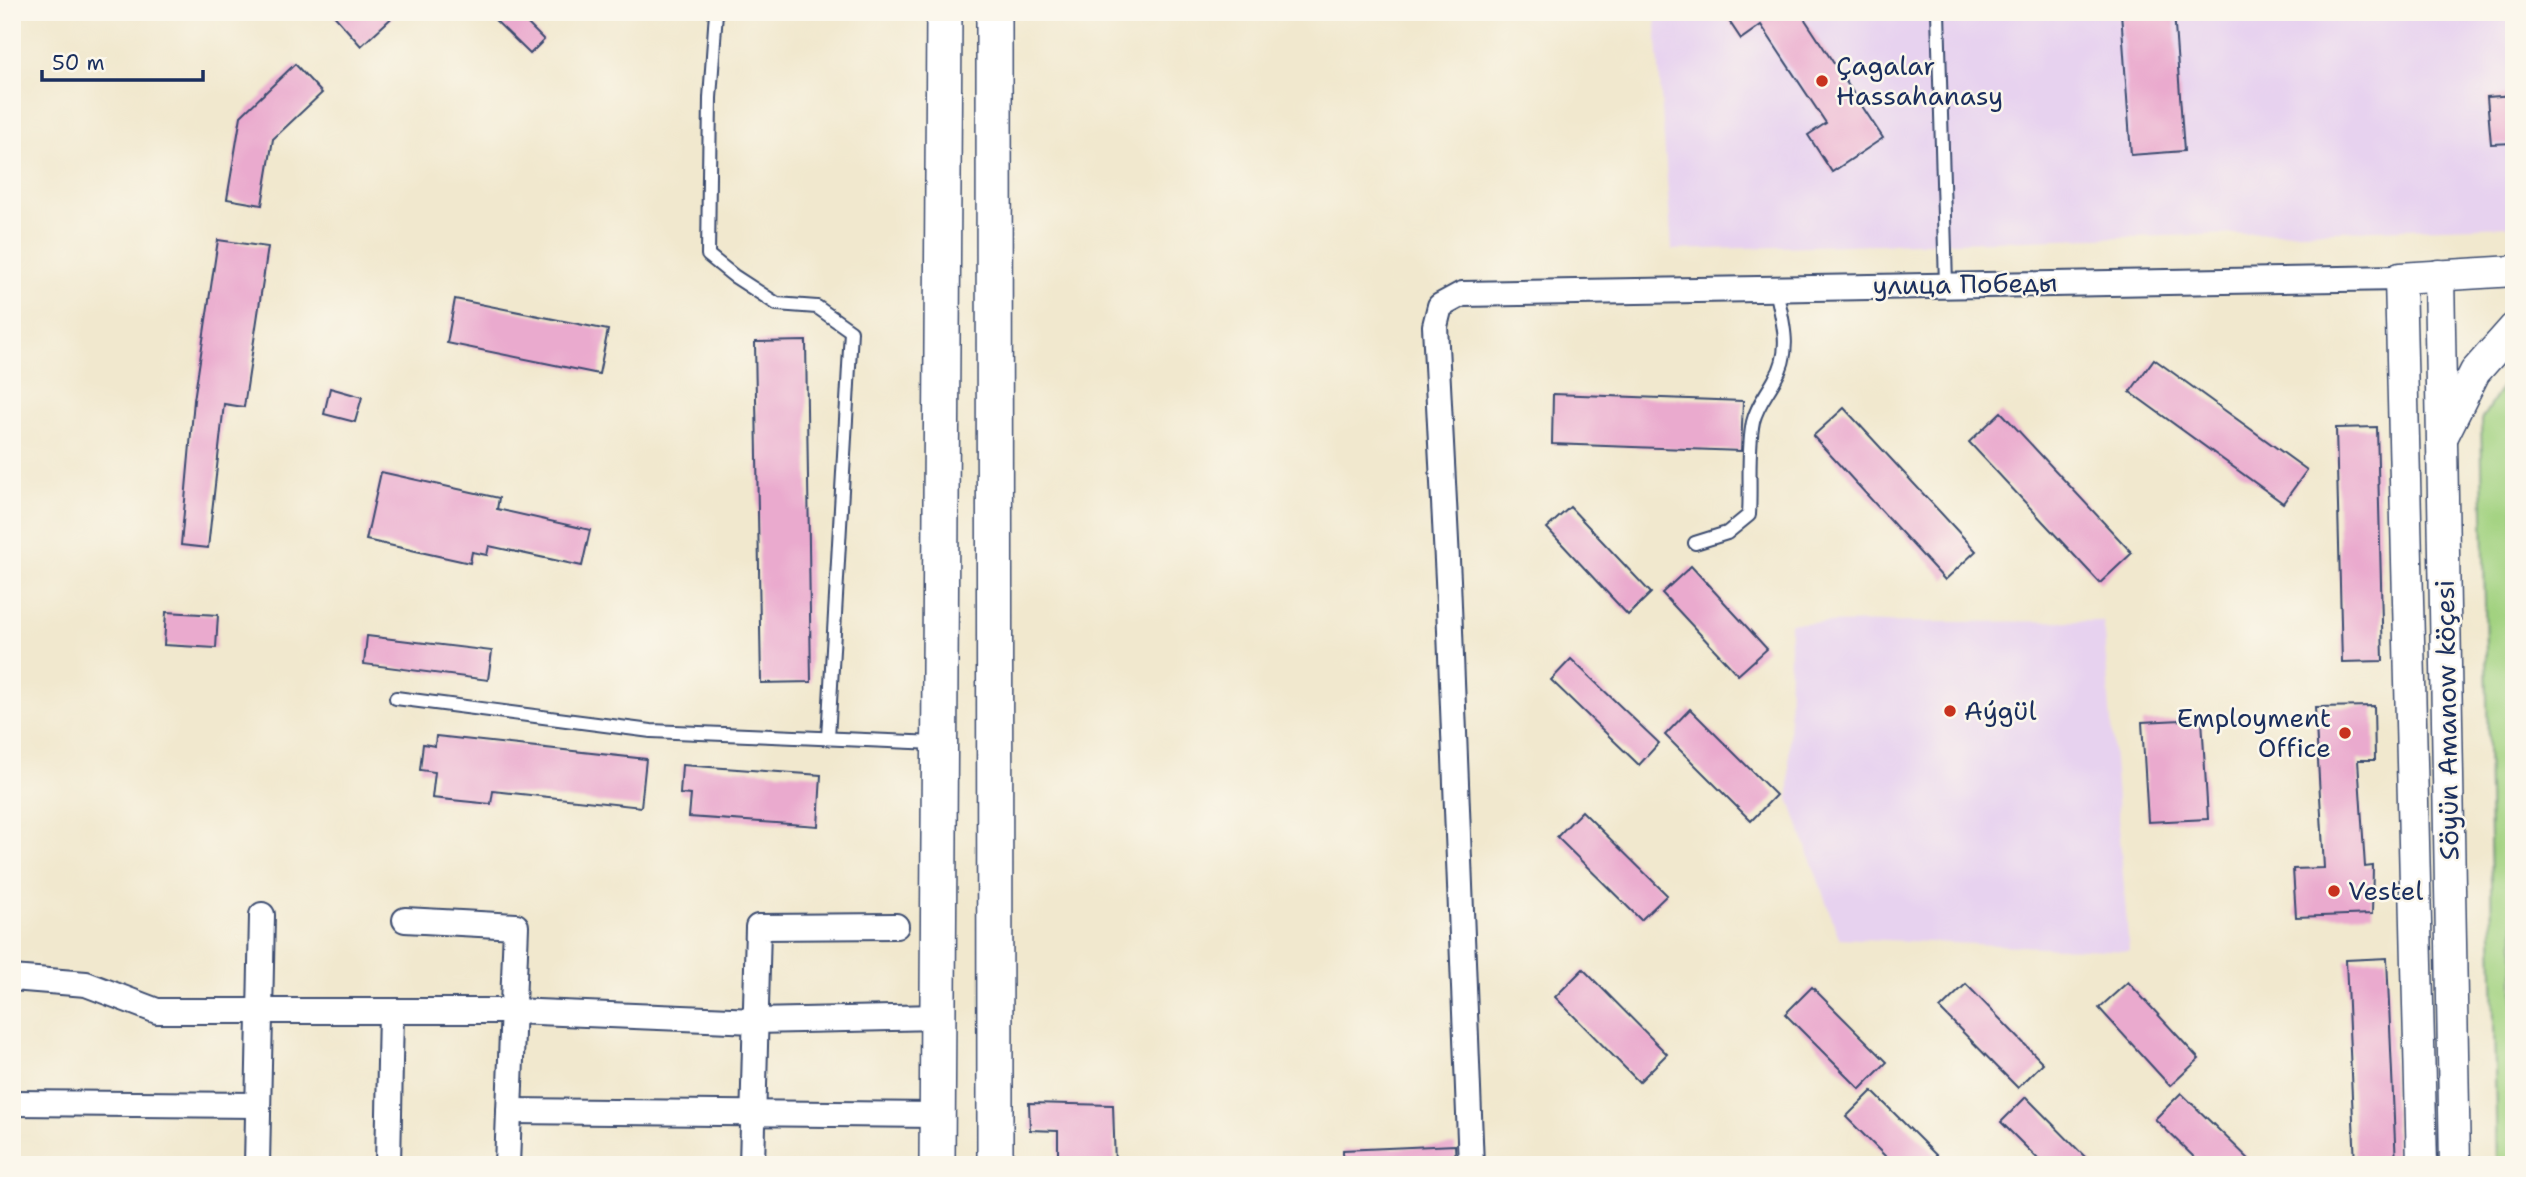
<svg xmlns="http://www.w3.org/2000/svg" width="2526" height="1177" viewBox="0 0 2526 1177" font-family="'Shantell Sans',sans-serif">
<rect width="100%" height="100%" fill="#fbf7ec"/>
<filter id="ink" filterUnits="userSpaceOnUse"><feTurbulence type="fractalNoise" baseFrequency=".0143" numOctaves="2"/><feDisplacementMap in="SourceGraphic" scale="14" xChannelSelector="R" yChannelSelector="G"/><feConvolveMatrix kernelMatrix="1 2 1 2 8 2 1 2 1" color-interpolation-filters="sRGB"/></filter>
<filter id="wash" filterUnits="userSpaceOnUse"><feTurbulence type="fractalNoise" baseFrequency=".00686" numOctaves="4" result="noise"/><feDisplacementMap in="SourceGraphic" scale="28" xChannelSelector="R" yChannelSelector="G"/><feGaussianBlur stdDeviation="1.57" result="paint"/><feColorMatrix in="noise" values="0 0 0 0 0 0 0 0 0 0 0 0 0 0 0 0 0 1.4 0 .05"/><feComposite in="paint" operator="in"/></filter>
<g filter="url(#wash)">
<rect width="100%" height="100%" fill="#f1e8ce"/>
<g fill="#e7d2ef">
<polygon points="1655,12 2514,12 2514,226 1672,250"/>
<polygon points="2103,621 2129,951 1839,938 1789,799 1790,623"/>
</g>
<polygon fill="#a2d280" stroke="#5e806f" stroke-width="2" points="2514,367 2514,1165 2497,1165 2481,420"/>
<g id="blocks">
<g fill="#eaaace">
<polygon points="331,12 398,12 361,46"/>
<polygon points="487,12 516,12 544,40 530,54"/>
<polygon points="1723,12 1800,12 1883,138 1832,172 1808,135 1826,123 1761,25 1741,39"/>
<polygon points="2121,12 2174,12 2184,151 2131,155"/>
<polygon points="295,64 322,93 273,139 262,205 227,199 241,116"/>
<polygon points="2514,95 2514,143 2491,144 2487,97"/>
<polygon points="218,240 268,247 244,407 224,404 208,548 181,545 194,400"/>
<polygon points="455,299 608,330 599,374 447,343"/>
<polygon points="806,341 811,682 761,683 755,342"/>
<polygon points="2154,359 2307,470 2283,503 2130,392"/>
<polygon points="330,388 362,397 355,422 324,414"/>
<polygon points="1553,394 1743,401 1741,451 1552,444"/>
<polygon points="1844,408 1976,551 1945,580 1813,436"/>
<polygon points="2001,412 2132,553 2100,583 1969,442"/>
<polygon points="2377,427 2383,661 2342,662 2336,428"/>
<polygon points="381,472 499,498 497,509 590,530 582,566 489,546 487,555 472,552 470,563 366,540"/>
<polygon points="1570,507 1651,593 1628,615 1547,528"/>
<polygon points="1691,566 1767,649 1738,675 1662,593"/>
<polygon points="166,612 218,615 216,648 164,645"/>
<polygon points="367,636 492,651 488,680 364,664"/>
<polygon points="1571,659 1659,743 1639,765 1551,680"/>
<polygon points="2374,706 2375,760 2358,760 2365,867 2373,866 2372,914 2296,917 2293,869 2324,868 2315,707"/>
<polygon points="1690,709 1776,795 1751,821 1665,735"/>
<polygon points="2202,719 2208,819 2148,822 2142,722"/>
<polygon points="436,736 646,759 641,807 493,791 491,804 432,798 435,772 420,770 423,744 435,746"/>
<polygon points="682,765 821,775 818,826 689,817 691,795 680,794"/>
<polygon points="1582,811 1667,895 1641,920 1557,837"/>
<polygon points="2387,958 2396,1165 2355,1165 2346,960"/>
<polygon points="1583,969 1667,1054 1639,1082 1555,997"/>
<polygon points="2128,982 2199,1059 2170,1086 2099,1008"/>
<polygon points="1966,984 2043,1063 2018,1088 1940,1009"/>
<polygon points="1812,987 1887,1062 1860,1089 1785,1014"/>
<polygon points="1872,1091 1946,1165 1894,1165 1846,1117"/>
<polygon points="2181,1093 2255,1165 2202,1165 2155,1119"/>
<polygon points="2026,1097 2093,1165 2044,1165 2001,1122"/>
<polygon points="1029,1103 1113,1105 1115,1165 1058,1165 1058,1131 1030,1130"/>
<polygon points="1455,1145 1456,1165 1343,1165 1343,1150"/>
</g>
</g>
</g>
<g filter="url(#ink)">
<use href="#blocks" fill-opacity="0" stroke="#3b4b6f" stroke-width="2"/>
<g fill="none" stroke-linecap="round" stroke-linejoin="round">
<defs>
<g id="service">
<polyline points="716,12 710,98 708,255 734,276 777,304 817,307 851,331 828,738"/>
<polyline points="1938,12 1946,284"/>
<path d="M1695 543 1727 533 1749 515C1751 485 1747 452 1753 422 1757 405 1767 394 1775 379 1793 350 1782 320 1776 289"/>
<polyline points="396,698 651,731 936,743"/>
</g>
<g id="minor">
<polyline points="405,920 516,926 507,1165"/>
<polyline points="12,978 86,984 157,1011 513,1011 755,1021 938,1017"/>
<polyline points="12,1103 258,1105"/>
<polyline points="509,1111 938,1115"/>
<polyline points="257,1165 262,915"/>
<polyline points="388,1165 391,1011"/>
<polyline points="752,1165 758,927 896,926"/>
<polyline points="1471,1165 1448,580 1435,326 1440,306 1462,294 2400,278"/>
</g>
<g id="tertiary">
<polyline points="2439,275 2455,1165"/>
<polyline points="2444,434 2475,372 2514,328"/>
<polyline points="2422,1165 2400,278 2514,271"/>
</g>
<g id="secondary">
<polyline points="994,12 995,1165"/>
<polyline points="937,1165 944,12"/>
</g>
</defs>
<use href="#service" stroke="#3b4b6f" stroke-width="16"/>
<use href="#minor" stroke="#3b4b6f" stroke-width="28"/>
<use href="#tertiary" stroke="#3b4b6f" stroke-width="33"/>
<use href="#secondary" stroke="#3b4b6f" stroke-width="38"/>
<use href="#service" stroke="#fff" stroke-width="12"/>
<use href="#minor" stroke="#fff" stroke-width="24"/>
<use href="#tertiary" stroke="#fff" stroke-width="30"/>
<use href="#secondary" stroke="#fff" stroke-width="35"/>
</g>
</g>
<g fill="#c8321e" stroke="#fbf7ec" stroke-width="2.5">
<circle cx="1822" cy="81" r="7"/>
<circle cx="1950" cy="711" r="7"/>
<circle cx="2345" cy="733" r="7"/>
<circle cx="2334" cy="891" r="7"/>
</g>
<g text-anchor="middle" stroke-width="5" stroke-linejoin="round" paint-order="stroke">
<g font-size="26" fill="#1b2f5e" stroke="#fbf7ec" text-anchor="start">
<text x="1836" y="75">Çagalar<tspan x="1836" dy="30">Hassahanasy</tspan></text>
<text x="1964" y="720">Aýgül</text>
<text x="2331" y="727" text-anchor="end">Employment<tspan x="2331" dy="30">Office</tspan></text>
<text x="2348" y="900">Vestel</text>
</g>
<g font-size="26" fill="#1b2f5e" stroke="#fbf7ec">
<text transform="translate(1965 284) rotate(-1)" y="9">улица Победы</text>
<text transform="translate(2447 720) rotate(-91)" y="9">Söyün Amanow köçesi</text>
</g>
</g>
<rect width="2526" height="1177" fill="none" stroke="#fbf7ec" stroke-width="42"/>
<path d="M42 70v10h161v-10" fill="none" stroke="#1b2f5e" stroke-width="3.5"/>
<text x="52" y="70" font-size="21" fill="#1b2f5e" stroke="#fbf7ec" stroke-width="5" paint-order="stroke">50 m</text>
</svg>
